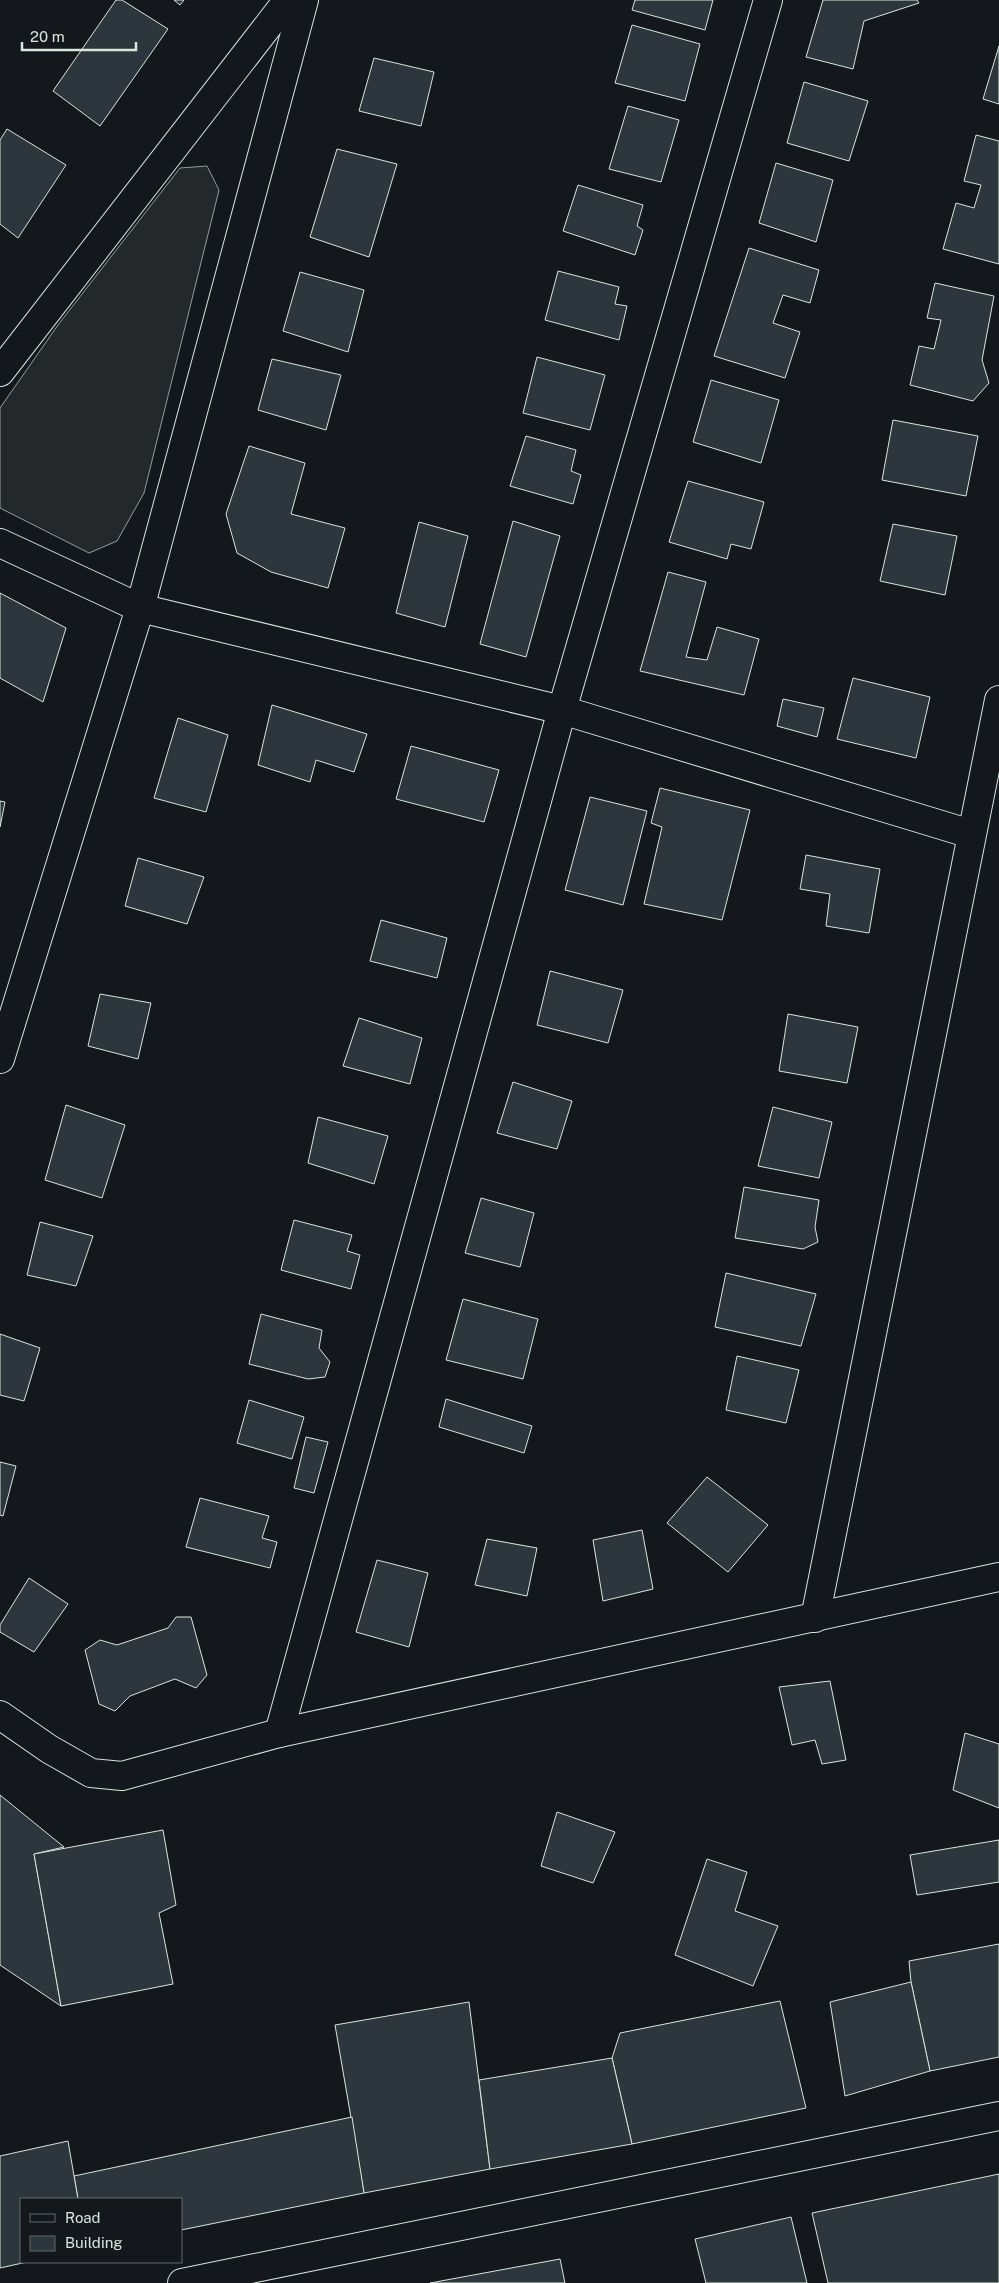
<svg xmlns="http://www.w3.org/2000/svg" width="999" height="2283" viewBox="0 0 999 2283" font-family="'Public Sans',sans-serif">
<rect width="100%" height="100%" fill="#14181c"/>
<polygon fill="#24282b" stroke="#939e99" points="207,166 219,190 144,493 117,541 89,553 0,508 0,408 58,325 180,168"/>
<g fill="#2c363c" stroke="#d8e6dc">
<polygon points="116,0 122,0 168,29 100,126 53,91"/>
<polygon points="174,0 184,0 180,5"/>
<polygon points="635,0 713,0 705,30 632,10"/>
<polygon points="823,0 917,0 919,3 864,21 853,69 806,57"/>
<polygon points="632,25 700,44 685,101 615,83"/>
<polygon points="999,46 999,104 983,99"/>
<polygon points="374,58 434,72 421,126 359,111"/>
<polygon points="804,82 868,101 849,161 787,143"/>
<polygon points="628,106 679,120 661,182 609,169"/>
<polygon points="7,129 66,165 18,238 0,224 0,140"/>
<polygon points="976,135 999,141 999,264 943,249 956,203 974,208 981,185 964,181"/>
<polygon points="337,149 397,164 369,257 310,237"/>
<polygon points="776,163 833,180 816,242 759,223"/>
<polygon points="578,185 643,205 637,226 643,230 635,255 563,231"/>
<polygon points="749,248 819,270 810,303 783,295 773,323 800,332 785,378 714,356"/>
<polygon points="558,271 619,287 615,304 627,306 619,340 545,320"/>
<polygon points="300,272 364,290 348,352 283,331"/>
<polygon points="935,283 994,296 982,360 989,383 973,401 910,385 919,346 934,349 941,320 927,318"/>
<polygon points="537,357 605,375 590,430 523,413"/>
<polygon points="272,359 341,375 326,430 258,410"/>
<polygon points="711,380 779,400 761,463 693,442"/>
<polygon points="893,420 978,436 966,496 882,480"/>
<polygon points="526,436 576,450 571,471 581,475 573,504 510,486"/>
<polygon points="249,446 305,463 291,514 345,528 328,588 271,572 237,553 226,514"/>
<polygon points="688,481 764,502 751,549 731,544 727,559 669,542"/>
<polygon points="513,521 560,536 526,657 480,644"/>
<polygon points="419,522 468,536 445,627 396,613"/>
<polygon points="893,524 957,536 945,595 880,581"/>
<polygon points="668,572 706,582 686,657 707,660 717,627 759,639 744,695 640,671"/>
<polygon points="0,593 66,628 43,702 0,678"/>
<polygon points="853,678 930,697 916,758 837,739"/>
<polygon points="783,699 824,708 817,737 777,726"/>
<polygon points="272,705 367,734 354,772 316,760 310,782 258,765"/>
<polygon points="178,718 228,735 206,812 154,798"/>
<polygon points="411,746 499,770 484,822 396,799"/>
<polygon points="660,788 750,810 722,920 644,904 662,827 651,823"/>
<polygon points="590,797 647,811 623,905 565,890"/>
<polygon points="0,801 5,802 0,827"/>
<polygon points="806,855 880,869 869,933 826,926 830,894 800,889"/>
<polygon points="138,858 204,877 187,924 125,906"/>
<polygon points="381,920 447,938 437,978 370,961"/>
<polygon points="550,971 623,990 608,1043 537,1025"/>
<polygon points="100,994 151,1003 138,1059 88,1046"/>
<polygon points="788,1014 858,1027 847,1083 779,1071"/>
<polygon points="359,1018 422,1038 410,1084 343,1066"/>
<polygon points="513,1082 572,1101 557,1149 497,1133"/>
<polygon points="66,1105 125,1125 102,1198 45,1180"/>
<polygon points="773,1107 832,1122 819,1178 758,1166"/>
<polygon points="318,1117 388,1136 374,1184 308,1163"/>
<polygon points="744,1187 819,1200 815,1227 818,1242 803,1249 735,1238"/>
<polygon points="481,1198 534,1213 520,1267 465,1253"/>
<polygon points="294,1220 352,1235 347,1251 360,1255 351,1289 281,1270"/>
<polygon points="40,1222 93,1236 76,1286 27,1275"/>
<polygon points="726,1273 816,1294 801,1346 715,1327"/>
<polygon points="463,1299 538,1319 523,1379 446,1360"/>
<polygon points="261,1314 322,1330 319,1348 330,1362 325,1377 308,1379 249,1364"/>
<polygon points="0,1334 40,1348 24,1401 0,1395"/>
<polygon points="737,1356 799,1370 786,1423 726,1410"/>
<polygon points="446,1399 532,1426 524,1453 439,1427"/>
<polygon points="249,1400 304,1417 292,1459 237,1443"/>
<polygon points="306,1437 328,1442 314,1493 294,1488"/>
<polygon points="0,1462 16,1466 3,1516 0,1515"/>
<polygon points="707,1477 768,1525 728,1572 667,1523"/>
<polygon points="200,1498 269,1516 262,1538 277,1542 270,1568 186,1547"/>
<polygon points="642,1530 653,1589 603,1601 593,1540"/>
<polygon points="487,1539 537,1548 527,1596 475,1585"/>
<polygon points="377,1560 428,1573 409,1647 356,1632"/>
<polygon points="29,1578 68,1604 34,1652 0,1632 0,1625"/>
<polygon points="176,1617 191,1617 207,1675 196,1688 175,1679 130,1696 115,1711 99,1704 85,1650 100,1640 117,1645 168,1628"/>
<polygon points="830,1681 846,1760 822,1764 815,1740 792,1745 779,1687"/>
<polygon points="965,1733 999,1744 999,1808 953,1790"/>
<polygon points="0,1795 64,1847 34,1854 61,2006 0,1965"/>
<polygon points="557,1812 615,1832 593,1883 541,1866"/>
<polygon points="163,1830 176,1905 159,1913 173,1984 61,2006 34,1854"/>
<polygon points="999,1840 999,1882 917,1895 910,1855"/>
<polygon points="707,1859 747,1872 735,1911 778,1926 753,1986 675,1955"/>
<polygon points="999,1944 999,2057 930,2071 911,1982 909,1961"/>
<polygon points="911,1982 930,2071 845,2096 830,2002"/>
<polygon points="780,2001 806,2108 632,2144 612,2058 620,2033"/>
<polygon points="469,2002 490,2169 364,2193 335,2025"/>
<polygon points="612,2058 632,2144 490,2169 479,2080"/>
<polygon points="352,2117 364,2193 181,2230 181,2199 78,2199 74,2176"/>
<polygon points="68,2141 78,2199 21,2199 21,2262 27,2262 0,2268 0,2156"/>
<polygon points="999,2174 999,2283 828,2283 812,2213"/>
<polygon points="791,2217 807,2283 706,2283 695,2239"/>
<polygon points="560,2259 565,2283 430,2283"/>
</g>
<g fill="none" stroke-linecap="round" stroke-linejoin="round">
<defs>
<g id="street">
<polyline points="0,372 288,0"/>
<polyline points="0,543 140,608 562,710 971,834"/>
<polyline points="815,1618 999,700"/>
<polyline points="0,1715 49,1749 91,1773 122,1776 279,1733 999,1577"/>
<polyline points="279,1733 562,710 768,0"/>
<polyline points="182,2283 999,2116"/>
</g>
<polyline id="secondary" points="0,1059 140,608 304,0"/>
</defs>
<use href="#street" stroke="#d8e6dc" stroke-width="30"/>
<use href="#secondary" stroke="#d8e6dc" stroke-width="30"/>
<use href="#street" stroke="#14181c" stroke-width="28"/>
<use href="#secondary" stroke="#14181c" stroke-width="28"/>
</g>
<rect x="20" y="2198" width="162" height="65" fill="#14181c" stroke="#626a69"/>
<rect x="30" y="2214" width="25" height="8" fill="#14181c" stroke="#626a69"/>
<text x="65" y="2223" font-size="15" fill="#d8e6dc">Road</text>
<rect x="30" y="2236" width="25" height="15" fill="#2c363c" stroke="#626a69"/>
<text x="65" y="2248" font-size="15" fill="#d8e6dc">Building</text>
<path d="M22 42v8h114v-8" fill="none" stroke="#d8e6dc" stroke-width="2.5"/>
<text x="30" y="42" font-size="15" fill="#d8e6dc" stroke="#14181c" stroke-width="4" paint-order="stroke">20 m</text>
</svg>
